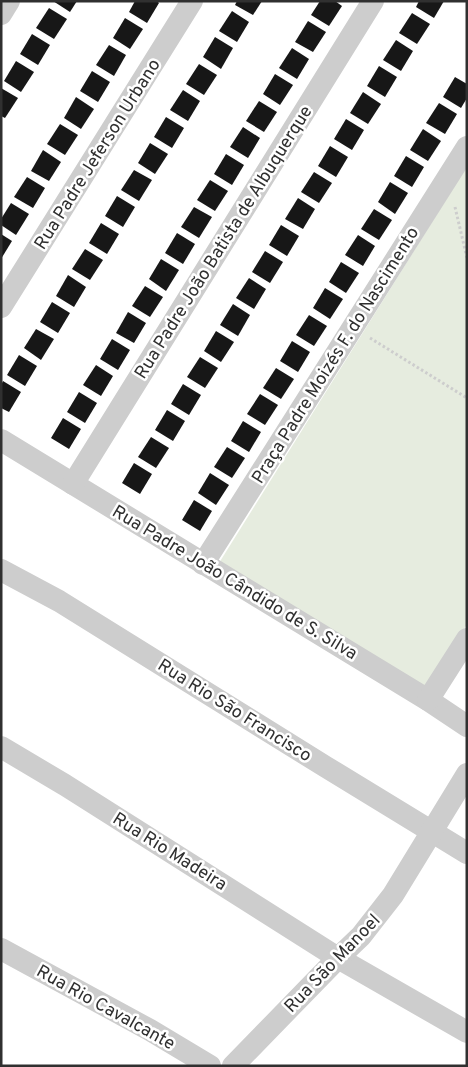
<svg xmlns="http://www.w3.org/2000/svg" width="468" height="1067" viewBox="0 0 468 1067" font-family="Overpass,sans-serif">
<rect width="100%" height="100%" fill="#fff"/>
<polygon fill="#e6ecdf" points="467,166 467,624 428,688 219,563"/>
<g fill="#171717">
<polygon points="53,1 77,1 70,12"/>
<polygon points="135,1 157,1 159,3 147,23 129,12"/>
<polygon points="237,1 262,1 253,15 235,5"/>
<polygon points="320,1 335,1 342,6 329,26 311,15"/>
<polygon points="419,1 444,1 434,18 416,7"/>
<polygon points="49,8 67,19 54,39 36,28"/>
<polygon points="232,11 249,22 237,42 219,31"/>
<polygon points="412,13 430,24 417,44 399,33"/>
<polygon points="125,18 143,29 130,49 113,38"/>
<polygon points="308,21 326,32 313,52 295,42"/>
<polygon points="32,34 50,45 38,65 20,54"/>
<polygon points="215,37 233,48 221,69 203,57"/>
<polygon points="396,40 413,51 401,71 383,60"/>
<polygon points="109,45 126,55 114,76 96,65"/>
<polygon points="292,48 309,59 297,79 279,68"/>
<polygon points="16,61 34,72 21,92 4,81"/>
<polygon points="199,64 217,75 204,95 186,84"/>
<polygon points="379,66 397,77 385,97 367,86"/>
<polygon points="92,71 110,82 98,102 80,91"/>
<polygon points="275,74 293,85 280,105 263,94"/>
<polygon points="455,77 467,84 467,98 461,108 443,97"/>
<polygon points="1,88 18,98 5,118 1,116"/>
<polygon points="183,90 200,101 188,121 170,110"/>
<polygon points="363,92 381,104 368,124 350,113"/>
<polygon points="76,97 94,109 81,129 64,118"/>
<polygon points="259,101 277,112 264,132 246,121"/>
<polygon points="439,103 457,114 445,134 426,123"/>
<polygon points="166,117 184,128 172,148 154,137"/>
<polygon points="346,119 364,130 352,150 334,139"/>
<polygon points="60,124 78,135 65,155 47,144"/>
<polygon points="243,127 260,138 248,158 230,147"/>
<polygon points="423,129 441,141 428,161 410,150"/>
<polygon points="150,143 168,154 155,174 138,163"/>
<polygon points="330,146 348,157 336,177 318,166"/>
<polygon points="43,150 61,162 49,181 31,171"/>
<polygon points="226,154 244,165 232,185 214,174"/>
<polygon points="406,156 424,167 412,187 394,176"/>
<polygon points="134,170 152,180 139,201 121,190"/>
<polygon points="314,172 332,183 319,203 301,192"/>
<polygon points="27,177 45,188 33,208 14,197"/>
<polygon points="210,180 228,191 215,211 197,200"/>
<polygon points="390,182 408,193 395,214 378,202"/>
<polygon points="117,196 135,207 123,227 105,216"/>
<polygon points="298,198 315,209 303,229 285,219"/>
<polygon points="11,203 29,214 16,235 1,225 1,219"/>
<polygon points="194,207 212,217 199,238 181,227"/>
<polygon points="374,209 392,220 379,240 361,229"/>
<polygon points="101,223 119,234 107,254 89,243"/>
<polygon points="281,225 299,236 287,256 269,245"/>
<polygon points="177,233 195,244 183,264 165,253"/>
<polygon points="1,234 12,241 1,259"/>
<polygon points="358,235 375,246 363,266 345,255"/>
<polygon points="85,249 103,260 90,280 72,269"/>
<polygon points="265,251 283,262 270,283 252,272"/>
<polygon points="161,259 179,270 166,291 149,279"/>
<polygon points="341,262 359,273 346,293 329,282"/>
<polygon points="68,275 86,287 74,307 56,296"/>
<polygon points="249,278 266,289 254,309 236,298"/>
<polygon points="145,286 163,297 150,317 132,306"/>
<polygon points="325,288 343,299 330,319 313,308"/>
<polygon points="52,302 70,313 58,333 40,322"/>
<polygon points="233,304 250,315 238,336 220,325"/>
<polygon points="128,312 146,323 134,343 116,333"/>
<polygon points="309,315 327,326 314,346 296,335"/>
<polygon points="36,329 54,339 41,360 24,348"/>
<polygon points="216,331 234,342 221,362 204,351"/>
<polygon points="112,339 130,350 118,370 100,359"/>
<polygon points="292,341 310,352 298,372 280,361"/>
<polygon points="19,355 37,366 25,386 7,375"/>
<polygon points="200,357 218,368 205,388 187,377"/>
<polygon points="96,365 113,376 101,396 83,385"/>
<polygon points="276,368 294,379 281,399 263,388"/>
<polygon points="3,381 21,392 9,412 1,408 1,385"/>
<polygon points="183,384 201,395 189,415 171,404"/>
<polygon points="79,392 97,403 85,423 67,412"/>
<polygon points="260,394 278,405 265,425 247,414"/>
<polygon points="167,410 185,421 173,441 155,430"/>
<polygon points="63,418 81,429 69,449 51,438"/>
<polygon points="243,421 261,432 249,452 231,441"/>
<polygon points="151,437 169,448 156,468 138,457"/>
<polygon points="227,447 245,458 232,478 214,467"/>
<polygon points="134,463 152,474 140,494 122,483"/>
<polygon points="210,473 229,485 216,505 198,493"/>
<polygon points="194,500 212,511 200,531 182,520"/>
</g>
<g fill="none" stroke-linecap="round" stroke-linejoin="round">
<g stroke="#cdcdcd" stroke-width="3" stroke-dasharray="2.5 2.5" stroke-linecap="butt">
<polyline points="455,207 467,258"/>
<polyline points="370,338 467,398"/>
</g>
<g stroke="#cdcdcd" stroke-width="22">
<polyline points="1,14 9,1"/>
<polyline points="1,307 192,1"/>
<polyline points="1,440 428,700 467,726"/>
<polyline points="73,484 373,1"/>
<polyline points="203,564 467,147"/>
<polyline points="1,570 59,601 326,767 467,853"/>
<polyline points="428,700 467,639"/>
<polyline points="1,747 65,785 338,958 467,1032"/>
<polyline points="1,949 150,1030 210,1066"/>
<polyline points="233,1066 338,958 361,936 393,895 467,774"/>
</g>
</g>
<g text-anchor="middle" stroke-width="5" stroke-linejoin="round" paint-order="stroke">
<g font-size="18" fill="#303030" stroke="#fff">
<text transform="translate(97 154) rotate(-58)" y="6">Rua Padre Jeferson Urbano</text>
<text transform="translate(223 242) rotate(-58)" y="6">Rua Padre João Batista de Albuquerque</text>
<text transform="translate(335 355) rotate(-58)" y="6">Praça Padre Moizés F. do Nascimento</text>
<text transform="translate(235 582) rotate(31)" y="6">Rua Padre João Cândido de S. Silva</text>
<text transform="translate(235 710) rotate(32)" y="6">Rua Rio São Francisco</text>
<text transform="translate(170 851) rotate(32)" y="6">Rua Rio Madeira</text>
<text transform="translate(332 963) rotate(-46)" y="6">Rua São Manoel</text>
<text transform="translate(106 1007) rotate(29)" y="6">Rua Rio Cavalcante</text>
</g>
</g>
<rect width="468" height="1067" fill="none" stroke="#303030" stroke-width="5"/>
</svg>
